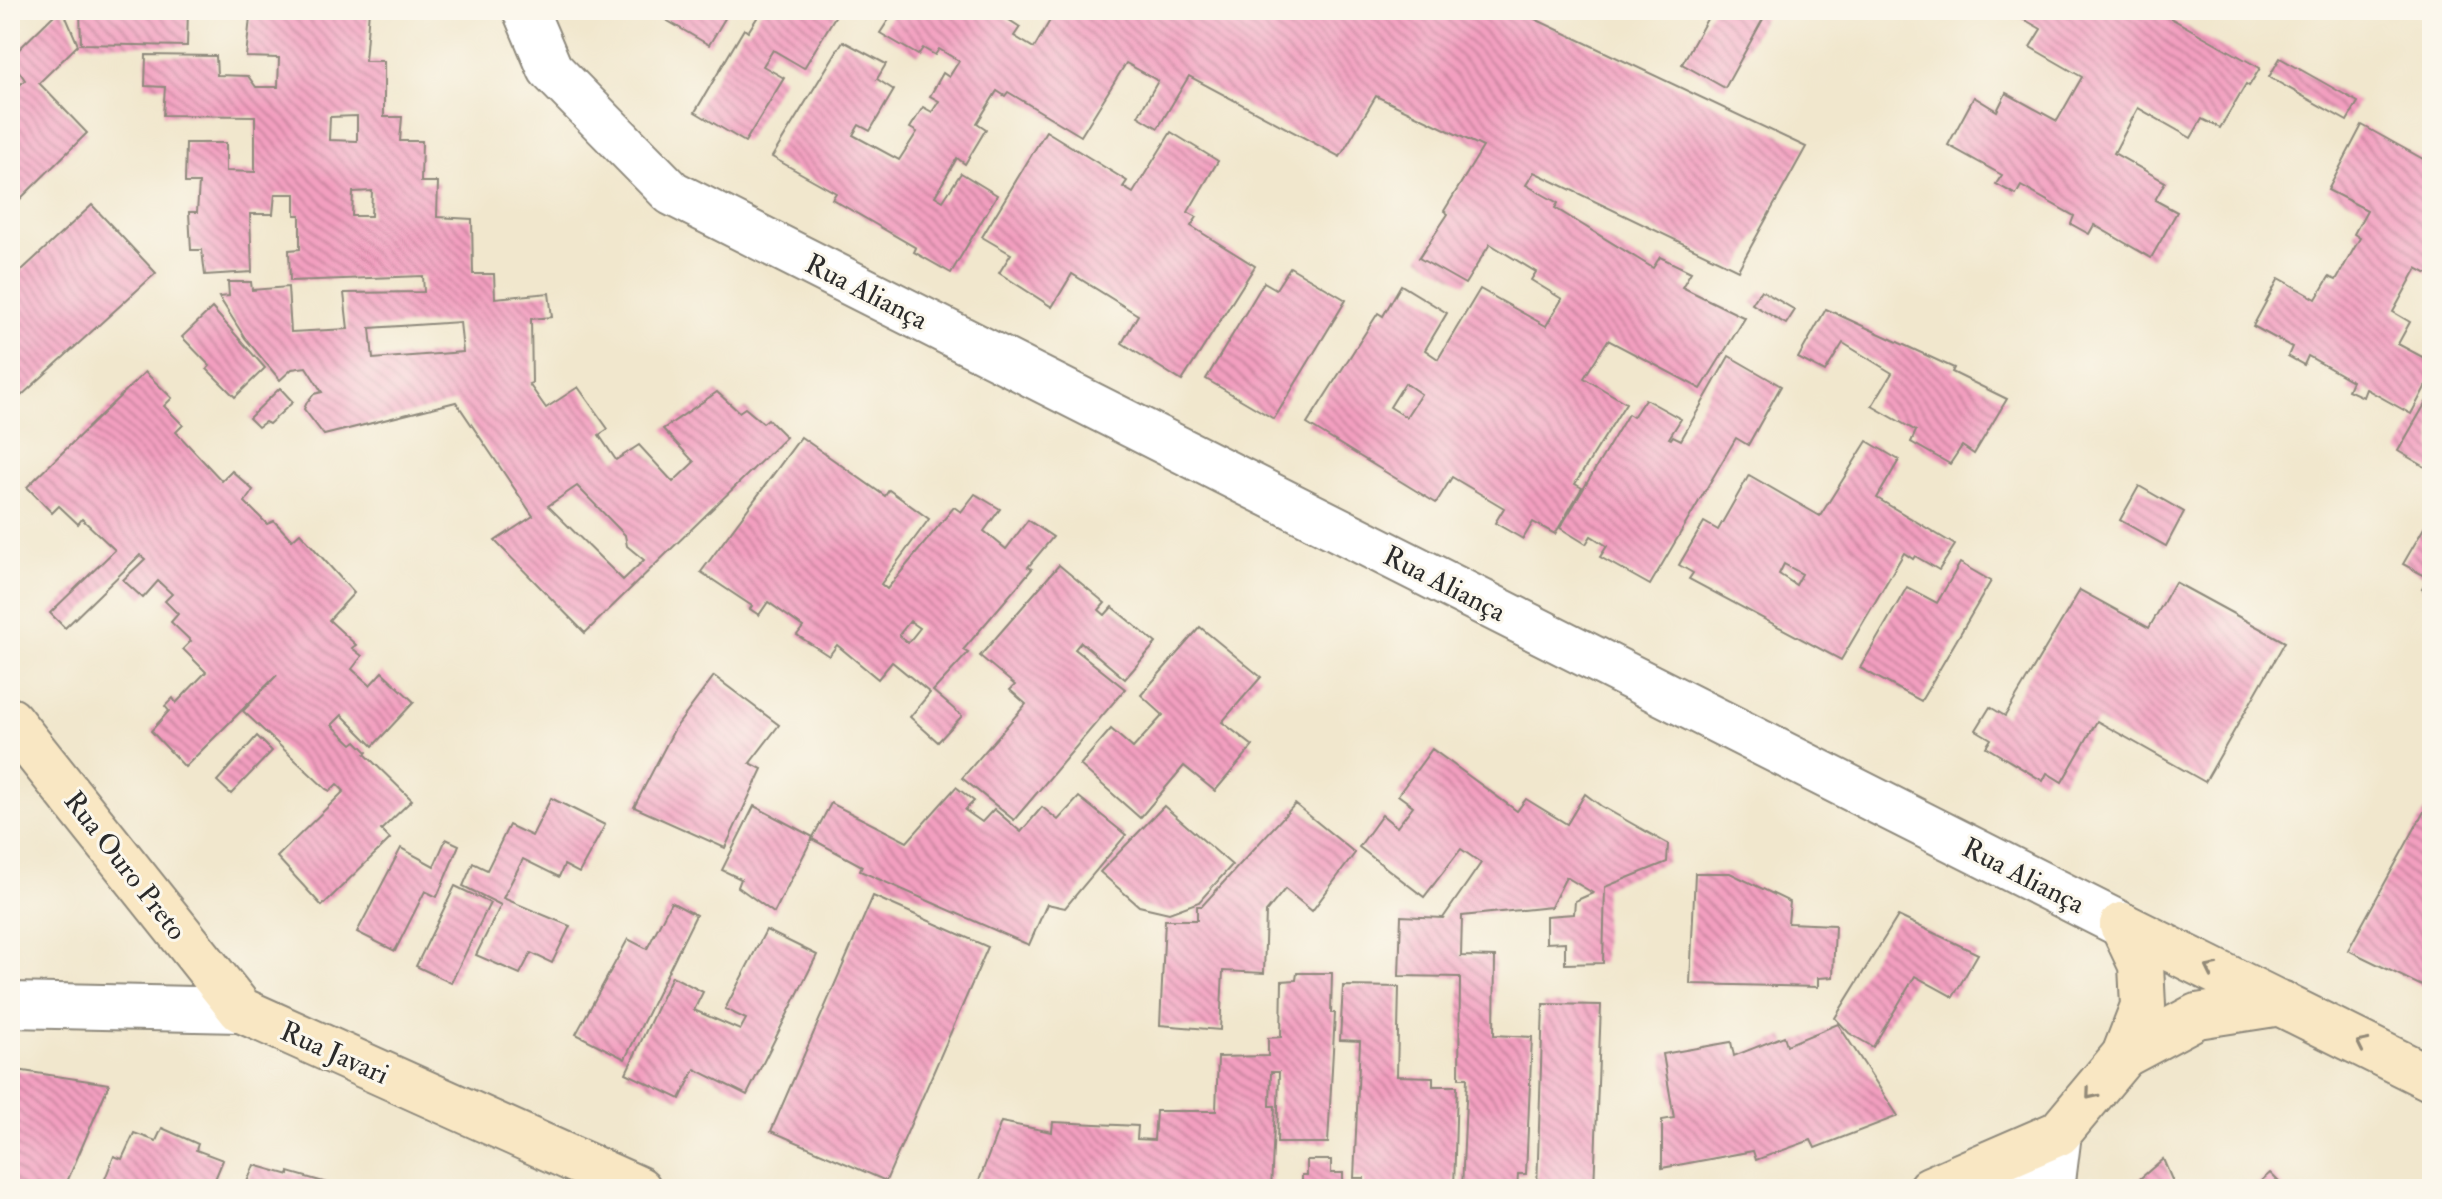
<svg xmlns="http://www.w3.org/2000/svg" width="2442" height="1199" viewBox="0 0 2442 1199" font-family="'IM FELL Double Pica',serif">
<defs>
<pattern id="building-back-hatch" width="6" height="6" patternUnits="userSpaceOnUse" patternTransform="scale(2)"><rect width="6" height="6" fill="#f39fc0"/><path d="M-1 5l2 2M0 0l6 6M5-1l2 2" fill="none" stroke="#c5829c"/></pattern>
</defs>
<rect width="100%" height="100%" fill="#fbf7ec"/>
<filter id="ink" filterUnits="userSpaceOnUse"><feTurbulence type="fractalNoise" baseFrequency=".0125" numOctaves="2"/><feDisplacementMap in="SourceGraphic" scale="16" xChannelSelector="R" yChannelSelector="G"/><feConvolveMatrix kernelMatrix="1 2 1 2 8 2 1 2 1" color-interpolation-filters="sRGB"/></filter>
<filter id="wash" filterUnits="userSpaceOnUse"><feTurbulence type="fractalNoise" baseFrequency=".006" numOctaves="4" result="noise"/><feDisplacementMap in="SourceGraphic" scale="32" xChannelSelector="R" yChannelSelector="G"/><feGaussianBlur stdDeviation="1.8" result="paint"/><feColorMatrix in="noise" values="0 0 0 0 0 0 0 0 0 0 0 0 0 0 0 0 0 1.4 0 .05"/><feComposite in="paint" operator="in"/></filter>
<g filter="url(#wash)">
<rect width="100%" height="100%" fill="#f1e7cd"/>
<g id="blocks">
<g fill="url(#building-back-hatch)" fill-rule="evenodd">
<polygon points="59,10 63,10 78,45 39,83 87,133 10,209 10,94 25,80 10,58"/>
<polygon points="80,10 188,10 187,46 81,44"/>
<path d="M227 10H369L365 61H384V117H402L400 141H422L421 182H438L437 217 472 219 473 274H494L495 298 549 293 552 317 531 319 532 383 529 384 546 408 578 387 608 429 599 435 616 460 639 445 673 482 694 462 663 429 717 392 739 412 745 408 763 423 768 419 786 437 585 633 495 541 533 516 456 402 324 435 304 409 307 402 314 394 322 392 306 367 292 369 280 380 245 338 219 297 229 296 228 282H251L252 290 288 287 291 332 348 329 344 293 424 292 423 276 290 281 289 250 300 249V215H295V194H275L273 214H250L252 272 205 275 202 250H191L189 212H197L199 183H185L186 143H226V171L255 172V116L163 115 165 87 145 86 146 55 216 56 217 75 248 76 256 87H278L279 58 246 57 250 17 227 15ZM357 116V141L329 140 330 117ZM372 191 371 216H352L353 192ZM460 322 463 352 373 359 370 328ZM577 486 625 535 627 546 644 560 623 580 548 506Z"/>
<polygon points="649,10 730,10 709,45"/>
<polygon points="762,10 839,10 804,68 773,50 763,66 784,78 745,142 695,112 744,29 748,32"/>
<path d="M895 10H983L992 16 995 11 1020 27 1014 36 1034 48 1056 10H1516L1806 147 1738 270 1534 172 1526 185 1558 203 1555 208 1653 268 1660 257 1691 272 1682 287 1745 318 1701 389 1608 340 1584 378 1626 403 1575 484 1582 488 1555 534 1533 522 1523 539 1495 523 1504 508 1452 477 1436 503 1307 424 1378 313 1383 316 1401 285 1447 313 1425 350 1438 359 1480 289 1546 326 1562 299 1531 280 1536 272 1490 244 1465 284 1419 258 1448 214 1444 211 1483 147 1376 96 1340 157 1189 76 1158 128 1138 116 1158 81 1126 63 1081 136 1008 92 1005 96 997 91 977 123 986 129 965 164 957 158 935 196 943 201 961 173 997 195 951 273 914 252 916 248 832 199 836 193 772 157 843 41 886 64 877 79 894 90 870 131 859 125 853 135 899 160 917 132 910 128 923 107 932 112 939 101 930 96 943 73 949 77 959 61 939 49 935 55 923 48 918 55 880 33ZM1405 383 1421 394 1406 417 1390 407Z"/>
<polygon points="1712,10 1768,10 1725,88 1682,64"/>
<polygon points="2024,10 2156,10 2260,68 2249,86 2246,84 2220,128 2202,119 2191,138 2138,108 2114,153 2165,182 2155,200 2177,212 2151,258 2094,225 2089,234 2071,224 2074,216 2021,186 2016,195 1996,184 2002,175 1948,145 1974,97 1997,111 2006,93 2057,121 2082,77 2030,47 2041,29 2020,17"/>
<polygon points="2280,58 2358,102 2347,121 2269,77"/>
<polygon points="2362,125 2432,164 2432,276 2417,268 2393,312 2410,322 2398,344 2432,362 2432,374 2411,414 2366,389 2363,397 2348,390 2352,381 2308,356 2304,365 2288,356 2292,347 2253,326 2279,278 2316,299 2329,277 2336,280 2360,238 2354,234 2367,210 2328,190"/>
<polygon points="1046,131 1127,181 1123,187 1133,193 1171,132 1218,161 1188,212 1197,217 1191,226 1255,266 1182,381 1122,343 1138,315 1072,274 1052,307 999,273 1011,254 982,237"/>
<polygon points="92,205 156,273 10,406 10,281"/>
<polygon points="1290,267 1346,300 1274,419 1206,379 1264,282 1276,289"/>
<polygon points="1761,290 1795,310 1786,324 1752,304"/>
<polygon points="212,308 265,368 235,397 207,369 210,366 182,337"/>
<polygon points="1826,309 1954,368 1952,372 2007,399 1974,454 1962,446 1950,464 1911,442 1916,431 1872,406 1892,373 1843,343 1825,372 1798,358"/>
<polygon points="1729,356 1781,386 1748,445 1736,438 1650,585 1600,557 1607,546 1591,536 1586,544 1560,528 1628,414 1633,417 1645,399 1681,419 1669,438 1671,439 1673,436 1681,440"/>
<polygon points="145,372 172,398 164,406 183,425 176,432 222,481 232,471 253,490 245,502 267,524 274,521 292,540 300,533 354,593 329,620 356,645 352,648 362,656 352,669 370,685 382,672 414,702 373,746 342,715 332,725 352,744 356,741 367,752 365,754 412,800 381,830 390,839 322,906 277,857 344,791 337,784 330,791 326,789 243,711 277,675 185,767 151,731 169,711 165,706 173,698 176,703 206,672 183,649 191,641 171,622 178,614 165,601 172,594 158,581 143,598 123,580 145,559 140,555 65,628 50,613 115,550 82,519 78,524 59,506 52,513 27,487"/>
<polygon points="280,388 293,402 269,424 265,422 258,427 249,418"/>
<polygon points="2432,392 2432,471 2398,451"/>
<path d="M801 437 885 496 889 490 929 519 881 584 887 589 954 507 961 512 975 494 1000 509 984 531 1006 549 1028 520 1053 537 1028 567 1032 569 963 650 968 653 933 691 962 716 938 742 910 717 930 693 892 662 878 679 837 645 829 656 797 635 803 627 768 602 759 615 750 609 752 606 701 572ZM910 621 920 628 908 643 899 635Z"/>
<path d="M1867 441 1899 460 1877 498 1955 545 1939 570 1915 556 1913 559 1904 553 1841 660 1689 579 1693 573 1679 565 1704 522 1718 530 1749 475 1820 516ZM1784 564 1802 574 1796 585 1779 574Z"/>
<polygon points="2139,486 2184,512 2166,546 2120,520"/>
<polygon points="2432,514 2432,594 2422,589 2429,578 2403,564"/>
<polygon points="1960,563 1991,581 1921,701 1860,668 1907,587 1937,603"/>
<polygon points="1059,565 1105,603 1099,610 1105,615 1112,607 1156,643 1125,679 1081,642 1075,649 1125,689 1014,820 962,778 1026,704 1010,690 1015,685 980,656"/>
<polygon points="2175,582 2285,642 2205,782 2097,721 2062,782 2047,773 2043,781 1986,747 1991,739 1976,730 1990,707 2005,716 2080,590 2149,628"/>
<polygon points="1200,627 1261,677 1222,722 1253,746 1215,791 1184,766 1140,818 1080,765 1111,729 1133,748 1163,715 1141,695"/>
<polygon points="714,676 779,725 750,763 762,769 725,848 634,807 674,730"/>
<polygon points="257,736 272,751 231,794 217,781"/>
<polygon points="1432,749 1517,811 1526,799 1567,824 1585,794 1601,806 1668,844 1667,862 1605,887 1603,963 1565,964 1565,942 1546,943 1546,916 1574,914 1575,901 1593,893 1566,877 1551,907 1462,916 1461,956 1495,957 1494,1035 1532,1037 1526,1174 1518,1174 1517,1189 1462,1189 1467,1078 1459,1078 1460,977 1399,976 1401,916 1443,918 1481,863 1461,849 1424,897 1359,847 1382,815 1397,827 1413,806 1398,795"/>
<polygon points="956,787 974,801 965,810 982,822 994,809 1021,832 1042,807 1058,820 1079,797 1126,835 1065,908 1047,904 1029,945 860,871 862,866 812,839 831,803 907,842"/>
<polygon points="2432,797 2432,991 2348,950"/>
<polygon points="551,798 605,825 579,873 564,865 559,877 523,859 503,898 570,926 552,963 531,953 520,974 476,955 501,905 463,886 473,863 487,870 509,825 532,836"/>
<polygon points="1295,804 1355,853 1312,911 1285,889 1266,912 1264,973 1223,971 1220,1030 1160,1025 1165,920 1197,920 1197,906 1202,906"/>
<polygon points="754,806 813,837 774,913 738,887 741,879 722,870"/>
<polygon points="1164,806 1232,865 1199,902 1169,913 1139,906 1100,872"/>
<polygon points="446,839 459,845 437,897 425,891 395,951 357,932 401,848 434,866"/>
<polygon points="1695,873 1730,873 1790,902 1788,923 1835,925 1833,977 1818,978 1818,987 1690,984"/>
<polygon points="455,886 490,903 451,983 416,966"/>
<polygon points="873,896 988,947 886,1181 771,1131"/>
<polygon points="671,902 696,915 625,1059 576,1034 628,939 647,949"/>
<polygon points="1898,916 1978,954 1953,997 1915,976 1873,1047 1849,1033 1835,1018"/>
<polygon points="766,930 817,955 747,1095 695,1069 680,1099 626,1073 672,976 703,992 694,1010 740,1030 746,1019 725,1009"/>
<polygon points="1297,973 1332,973 1331,1013 1335,1013 1328,1143 1277,1143 1279,1072 1271,1072 1270,1106 1275,1106 1271,1189 976,1189 1001,1122 1052,1132 1053,1122 1138,1126 1137,1139 1154,1140 1156,1111 1216,1111 1218,1057 1268,1056 1268,1038 1281,1037 1282,981 1296,980"/>
<polygon points="1343,986 1399,987 1397,1076 1433,1077 1433,1086 1457,1086 1454,1189 1364,1189 1364,1178 1354,1178 1360,1041 1340,1040"/>
<polygon points="1543,1004 1601,1005 1594,1189 1537,1189"/>
<polygon points="1838,1024 1898,1116 1815,1148 1811,1140 1756,1160 1753,1151 1662,1168 1662,1120 1674,1118 1663,1054 1731,1042 1734,1056 1784,1036 1787,1045"/>
<polygon points="10,1069 109,1084 64,1189 10,1189"/>
<polygon points="162,1128 198,1144 196,1150 223,1160 211,1189 101,1189 114,1156 122,1159 134,1133 156,1141"/>
<polygon points="2163,1159 2176,1189 2128,1189"/>
<polygon points="1307,1160 1331,1160 1331,1173 1343,1173 1343,1189 1302,1189 1302,1175 1307,1175"/>
<polygon points="254,1165 289,1175 289,1172 334,1185 333,1189 244,1189"/>
<polygon points="2270,1173 2286,1189 2252,1189"/>
</g>
</g>
</g>
<g filter="url(#ink)">
<use href="#blocks" fill-opacity="0" stroke="#8e897c" stroke-width="2"/>
<g fill="none" stroke-linecap="round" stroke-linejoin="round">
<defs>
<g id="minor">
<polyline points="10,1005 241,1010"/>
<polyline points="2052,1189 2059,1133"/>
</g>
<g id="tertiary">
<polyline points="525,10 550,69 672,193 2122,925"/>
<polyline points="2013,1189 2059,1133"/>
</g>
<g id="secondary">
<polyline points="10,720 241,1010 639,1189"/>
<polyline points="2122,925 2432,1079"/>
<polyline points="2124,1055 2197,1016 2281,1003"/>
<polyline points="1930,1189 2059,1133 2124,1055 2143,1006 2141,965 2122,925"/>
</g>
</defs>
<use href="#minor" stroke="#8e897c" stroke-width="48"/>
<use href="#tertiary" stroke="#8e897c" stroke-width="48"/>
<use href="#secondary" stroke="#8e897c" stroke-width="48"/>
<use href="#minor" stroke="#fff" stroke-width="44"/>
<use href="#tertiary" stroke="#fff" stroke-width="44"/>
<use href="#secondary" stroke="#f9e7c3" stroke-width="44"/>
</g>
<defs><path id="oneway-chevron" d="M-2-3.5L2.5 0L-2 3.5" fill="none" stroke-width="1.6" stroke-linecap="round" stroke-linejoin="round" transform="scale(2)"/></defs>
<g stroke="#928977">
<use href="#oneway-chevron" transform="translate(2211 969) rotate(-154)"/>
<use href="#oneway-chevron" transform="translate(2362 1044) rotate(-154)"/>
<use href="#oneway-chevron" transform="translate(2091 1094) rotate(130)"/>
</g>
</g>
<g text-anchor="middle" stroke-width="6" stroke-linejoin="round" paint-order="stroke">
<g font-size="28" fill="#2b2b2b" stroke="#fbf7ec">
<text transform="translate(867 291) rotate(27)" y="10">Rua Aliança</text>
<text transform="translate(1445 583) rotate(27)" y="10">Rua Aliança</text>
<text transform="translate(126 865) rotate(52)" y="10">Rua Ouro Preto</text>
<text transform="translate(2024 875) rotate(27)" y="10">Rua Aliança</text>
<text transform="translate(335 1052) rotate(24)" y="10">Rua Javari</text>
</g>
</g>
<rect width="2442" height="1199" fill="none" stroke="#fbf7ec" stroke-width="40"/>
</svg>
